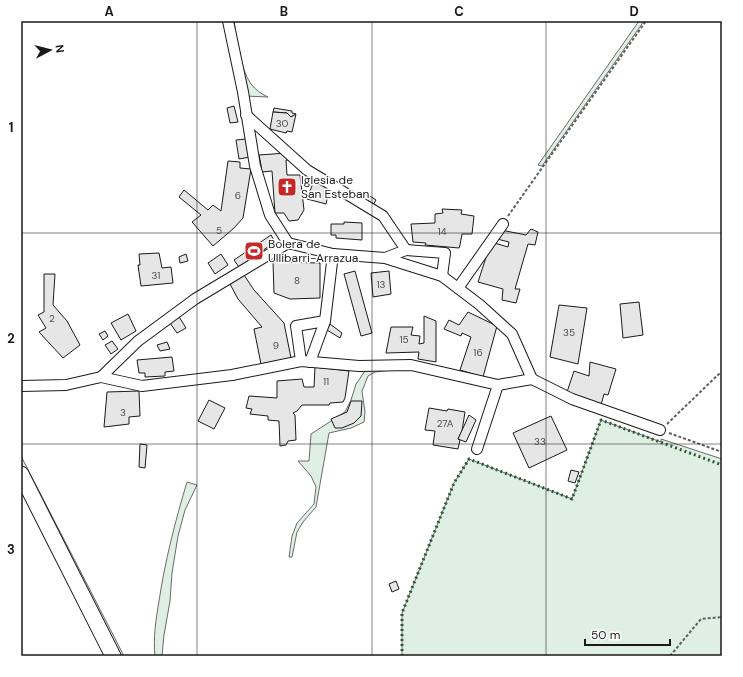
<svg xmlns="http://www.w3.org/2000/svg" width="743" height="677" viewBox="0 0 743 677" font-family="'DM Sans',sans-serif">
<rect width="100%" height="100%" fill="#fff"/>
<g fill="#e0efe3" stroke="#6a6a6a">
<path d="M231 21H234C237 39 240 69 251 84 256 90 261 94 268 97L245 96Z"/>
<polygon points="639,21 644,21 542,166 538,165"/>
<polygon points="391,370 375,372 368,376 362,391 365,412 364,422 351,428 329,433 316,507 303,522 297,532 292,557 289,557 292,536 297,523 314,504 316,487 311,476 298,461 309,461 311,434 345,412 351,400 356,384 365,371"/>
<polygon points="601,420 661,442 661,439 722,459 722,656 402,656 402,613 454,483 469,459 572,499"/>
<polygon points="21,456 124,656 118,656 21,463"/>
<path d="M187 482 197 485 185 510 178 536 172 573 170 601 164 635 162 656H155C153 638 156 619 159 601 165 561 175 522 187 482Z"/>
</g>
<g fill="#e6e6e6" stroke="#1a1a1a">
<polygon points="234,106 238,122 230,123 227,108"/>
<polygon points="274,108 292,111 292,113 296,114 291,117 287,113 273,112"/>
<polygon points="273,112 287,113 291,117 296,114 292,132 287,131 286,133 270,129"/>
<polygon points="246,139 250,157 239,159 236,140"/>
<polygon points="286,153 292,160 286,160 287,175 300,175 304,210 298,220 289,221 284,213 275,213 272,171 262,172 261,165 259,155"/>
<polygon points="228,161 240,162 240,168 251,169 243,218 234,228 213,246 192,222 201,215 179,197 184,190 208,210 213,205 221,211"/>
<polygon points="313,183 330,186 326,204 307,199"/>
<polygon points="365,194 368,197 370,196 376,200 372,207 360,199"/>
<polygon points="442,209 462,210 461,214 474,216 472,234 462,234 460,245 459,248 425,245 426,243 413,242 411,224 435,223 435,214 443,213"/>
<polygon points="344,222 362,223 362,240 336,238 336,235 331,235 331,224 344,224"/>
<polygon points="531,229 538,232 535,245 528,244 515,289 520,289 516,303 502,300 503,289 478,282 491,242 508,247 509,242 497,239 501,230 526,235"/>
<polygon points="271,235 275,242 239,267 234,260"/>
<polygon points="159,253 162,268 171,267 173,283 141,286 138,265 140,265 139,254"/>
<polygon points="186,254 188,261 180,263 179,257"/>
<polygon points="221,254 228,265 215,274 208,263"/>
<polygon points="273,262 320,263 320,298 290,299 274,293"/>
<polygon points="355,271 372,333 361,336 344,274"/>
<polygon points="389,271 391,294 373,297 371,273"/>
<polygon points="44,274 55,274 53,305 67,321 80,345 63,358 39,332 46,328 38,315 44,312"/>
<polygon points="244,275 254,290 284,323 291,358 261,364 254,329 262,327 238,299 230,284"/>
<polygon points="639,302 643,335 623,338 620,304"/>
<polygon points="559,305 587,308 578,364 550,357"/>
<polygon points="468,312 497,326 483,377 460,370 471,337 462,333 461,336 444,329 449,320 459,325"/>
<polygon points="128,314 136,331 121,340 111,323"/>
<polygon points="178,315 186,328 177,333 170,323"/>
<polygon points="424,316 436,321 436,362 418,359 419,352 386,353 391,327 413,327 411,335 420,336 419,344 424,343"/>
<polygon points="330,324 342,333 340,338 327,330"/>
<polygon points="105,331 108,336 103,340 99,334"/>
<polygon points="112,341 118,349 111,354 105,345"/>
<polygon points="167,342 170,349 160,351 157,345"/>
<polygon points="172,357 174,371 165,372 165,376 145,377 145,373 139,373 137,360"/>
<polygon points="590,362 616,369 608,395 604,394 601,405 567,392 574,371 589,376"/>
<polygon points="315,367 349,371 345,398 343,402 330,403 329,405 302,405 297,411 293,413 295,415 296,440 288,441 286,445 280,446 279,421 268,420 268,416 250,414 252,409 246,408 249,396 277,398 277,381 302,379 304,387 314,387"/>
<polygon points="139,391 140,416 129,417 129,424 104,427 107,392"/>
<polygon points="209,400 225,408 214,429 198,421"/>
<polygon points="351,401 362,401 361,416 354,423 342,428 335,428 331,419 347,412"/>
<polygon points="429,408 447,411 448,409 465,412 462,431 458,439 460,440 458,449 433,445 435,431 425,430"/>
<polygon points="469,415 476,420 466,442 458,439"/>
<polygon points="551,416 567,450 529,468 513,433"/>
<polygon points="140,444 147,445 145,468 139,467"/>
<polygon points="571,470 579,472 575,483 568,481"/>
<polygon points="396,581 399,589 392,592 389,584"/>
</g>
<g fill="none" stroke-linecap="round" stroke-linejoin="round">
<defs>
<g id="street">
<polyline points="228,21 243,92 255,166 270,215 288,243"/>
<polyline points="246,115 307,170 383,216 406,250 385,258"/>
<polyline points="406,250 445,253 442,276"/>
<polyline points="458,288 503,224"/>
<polyline points="301,361 296,326 325,321"/>
<polyline points="310,362 325,321 333,254"/>
<polyline points="101,377 142,386 232,375 301,361 359,366 411,365 498,385 532,379 572,399 660,430"/>
<polyline points="21,386 66,385 101,377 138,341 195,299 288,243 333,254 385,258 442,276 480,305 512,334 532,379"/>
<polyline points="477,449 498,385"/>
</g>
<polyline id="secondary" points="21,474 113,656"/>
</defs>
<use href="#street" stroke="#1a1a1a" stroke-width="12"/>
<use href="#secondary" stroke="#1a1a1a" stroke-width="17"/>
<g stroke="#5f5f5f" stroke-width="2" stroke-dasharray="3 2" stroke-linecap="butt">
<polyline points="508,216 646,21"/>
<polyline points="667,424 722,371"/>
<polyline points="669,433 722,452"/>
<polyline points="670,656 701,619 722,617"/>
</g>
<use href="#street" stroke="#fff" stroke-width="10"/>
<use href="#secondary" stroke="#fff" stroke-width="15"/>
<polyline stroke="#2b5a34" stroke-width="3" stroke-dasharray="2 3" stroke-linecap="butt" points="402,656 402,613 454,483 469,459 572,499 601,420 722,465"/>
</g>
<path fill="none" stroke="#1a1a1a" stroke-width="1" stroke-opacity="0.55" d="M197 21V656M372 21V656M546 21V656M21 233H722M21 444H722"/>
<defs>
<symbol id="church-square" viewBox="-11 -11 22 22"><rect x="-9" y="-9" width="18" height="18" rx="4" fill="#c62828" stroke="#fff"/><path d="M-1.2-6h2.4v3.5h3.3v2.4h-3.3V6h-2.4V-.1h-3.3v-2.4h3.3Z" fill="#fff"/></symbol>
<symbol id="stadium-square" viewBox="-11 -11 22 22"><rect x="-9" y="-9" width="18" height="18" rx="4" fill="#c62828" stroke="#fff"/><path d="M0-5a6.5 5 0 1 0 0 10a6.5 5 0 1 0 0-10ZM-3.5-1.8h7v3.6h-7Z" fill="#fff"/></symbol>
</defs>
<g fill-rule="evenodd">
<use href="#church-square" x="276" y="176" width="22" height="22"/>
<use href="#stadium-square" x="243" y="240" width="22" height="22"/>
</g>
<g text-anchor="middle" stroke-width="3" stroke-linejoin="round" paint-order="stroke">
<g font-size="10" fill="#4d4d4d">
<text x="282" y="127">30</text>
<text x="238" y="199">6</text>
<text x="219" y="234">5</text>
<text x="442" y="235">14</text>
<text x="156" y="279">31</text>
<text x="297" y="284">8</text>
<text x="381" y="288">13</text>
<text x="52" y="322">2</text>
<text x="569" y="336">35</text>
<text x="404" y="343">15</text>
<text x="276" y="349">9</text>
<text x="478" y="356">16</text>
<text x="326" y="385">11</text>
<text x="123" y="416">3</text>
<text x="445" y="427">27A</text>
<text x="540" y="445">33</text>
</g>
<g font-size="12" fill="#1a1a1a" stroke="#fff" text-anchor="start">
<text x="301" y="184">Iglesia de<tspan x="301" dy="14">San Esteban</tspan></text>
<text x="268" y="248">Bolera de<tspan x="268" dy="14">Ullibarri-Arrazua</tspan></text>
</g>
</g>
<rect width="743" height="677" fill="none" stroke="#ffffff" stroke-width="44"/>
<g transform="translate(50 50) rotate(83)" stroke="#ffffff" stroke-width="3" paint-order="stroke">
<path d="M0-3L7 15L0 10L-7 15Z" fill="#1a1a1a"/>
<text y="-6" font-size="11" font-weight="bold" text-anchor="middle" fill="#1a1a1a">N</text>
</g>
<path d="M585 639v6h85v-6" fill="none" stroke="#1a1a1a" stroke-width="2"/>
<text x="591" y="639" font-size="12" fill="#1a1a1a" stroke="#ffffff" stroke-width="3" paint-order="stroke">50 m</text>
<rect x="22" y="22" width="699" height="633" fill="none" stroke="#1a1a1a" stroke-width="1.5"/>
<g font-size="13" text-anchor="middle" font-weight="bold" fill="#1a1a1a">
<text x="109" y="16">A</text>
<text x="284" y="16">B</text>
<text x="459" y="16">C</text>
<text x="634" y="16">D</text>
<text x="11" y="132">1</text>
<text x="11" y="343">2</text>
<text x="11" y="554">3</text>
</g>
</svg>
